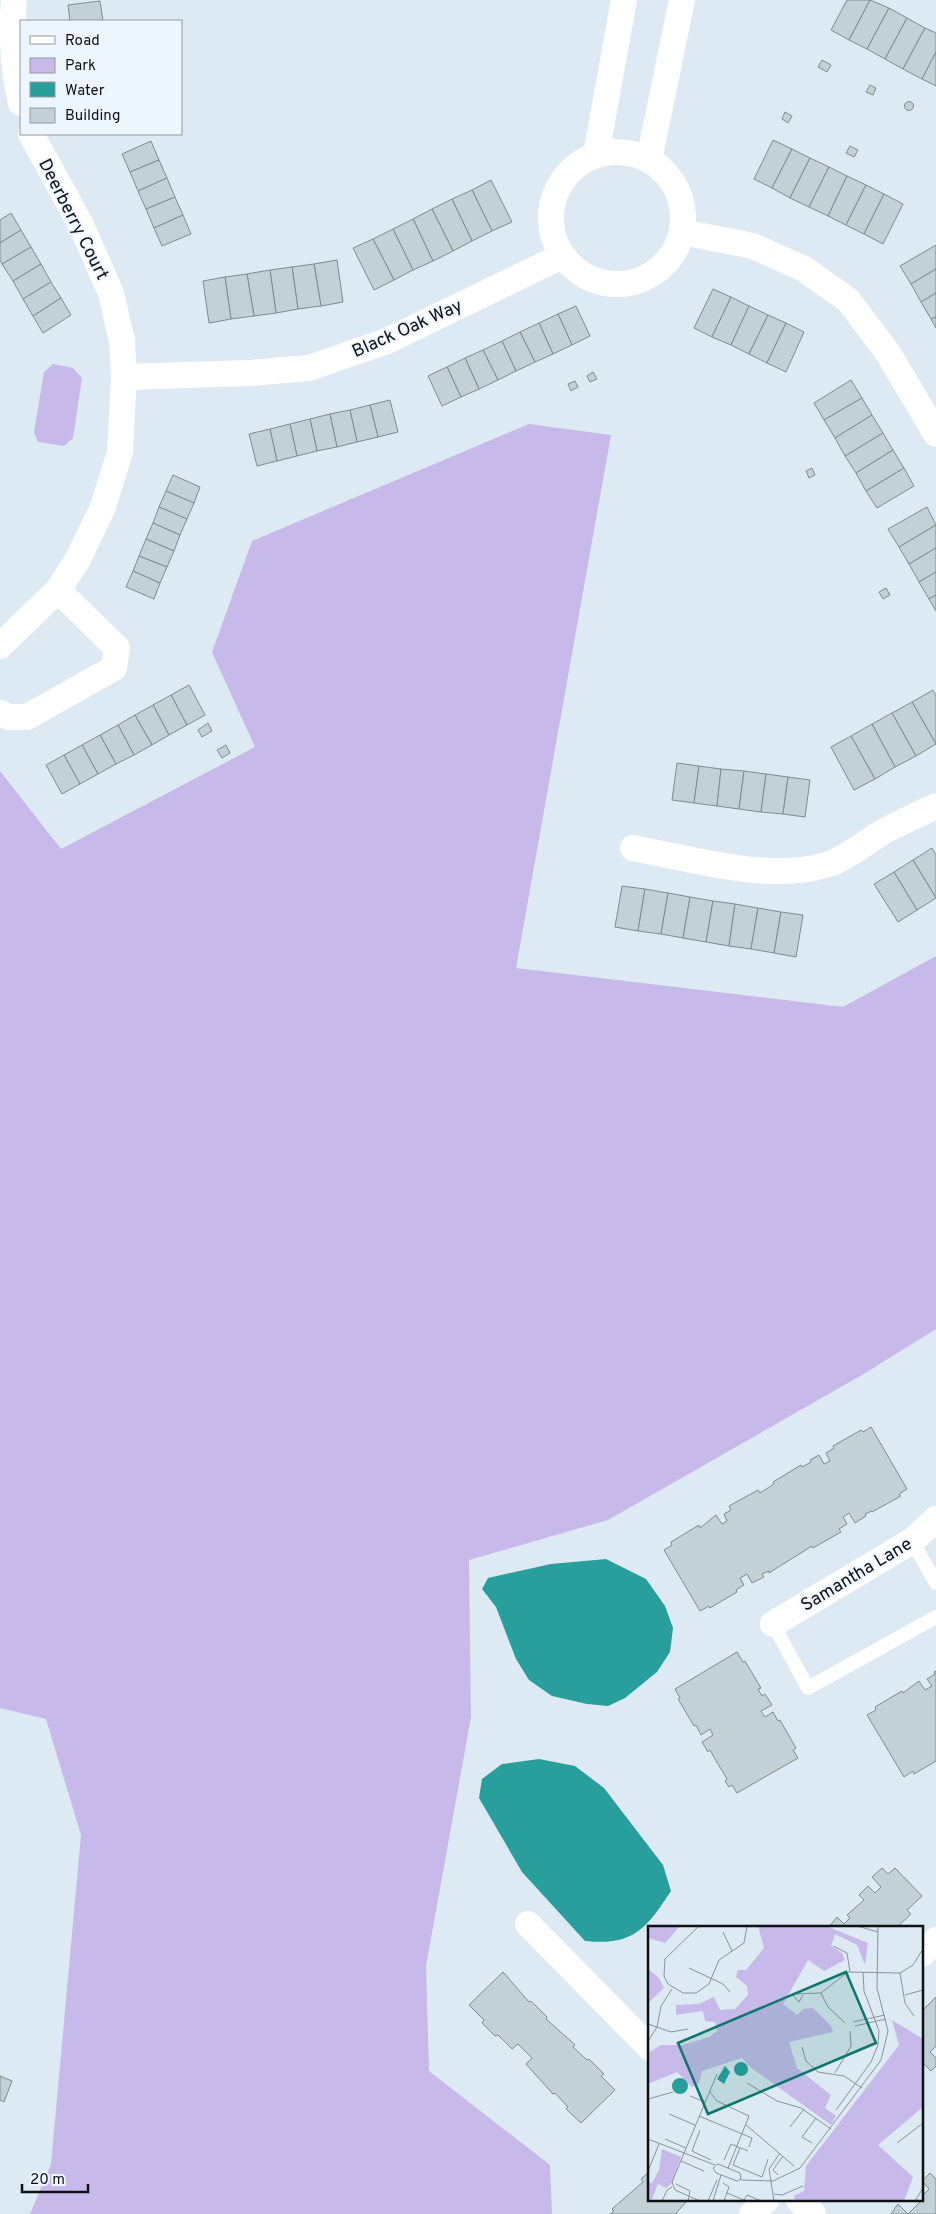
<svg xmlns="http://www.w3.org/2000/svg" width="936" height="2214" viewBox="0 0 936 2214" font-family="Overpass,sans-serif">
<rect width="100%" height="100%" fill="#dde9f3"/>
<g fill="#c7baea">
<polygon points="53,364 73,368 82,378 73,438 64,446 38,442 34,432 44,372"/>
<polygon points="529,424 611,435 516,968 843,1007 936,956 936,1329 862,1375 608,1520 469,1560 471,1717 426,1966 429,2071 550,2165 552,2214 30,2214 51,2164 81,1835 46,1719 0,1708 0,771 61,849 255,747 212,652 252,541"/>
</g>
<g fill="#289e9d">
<polygon points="606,1559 646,1579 665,1606 673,1628 670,1652 657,1672 625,1698 608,1706 587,1704 552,1696 529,1680 516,1659 496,1607 482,1589 488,1578 551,1564"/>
<path d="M539 1759 575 1766 604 1788 663 1865 671 1891C646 1929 633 1946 585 1941L522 1872 479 1798 482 1779 502 1764Z"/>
</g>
<g fill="#c2d1d6" stroke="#7e8c91">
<polygon points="847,0 870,0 849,40 831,30"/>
<polygon points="870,0 889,8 867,49 849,40"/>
<polygon points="100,1 103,21 70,21 68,5"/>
<polygon points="889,8 907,18 885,59 867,49"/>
<polygon points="907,18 925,28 903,69 885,59"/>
<polygon points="925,28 936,33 936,52 922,79 903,69"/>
<polygon points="936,52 936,86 922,79"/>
<polygon points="822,60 831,65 827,72 818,67"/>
<polygon points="870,85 876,88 873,95 866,92"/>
<circle cx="909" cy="106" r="4.5"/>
<polygon points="785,112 792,116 788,123 782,119"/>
<polygon points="773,140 792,149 772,188 754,179"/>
<polygon points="151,141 159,160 130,172 122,154"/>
<polygon points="850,146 858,150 854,157 846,153"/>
<polygon points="792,149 810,158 790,198 772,188"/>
<polygon points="810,158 829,167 809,207 790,198"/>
<polygon points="159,160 167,178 138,191 130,172"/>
<polygon points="829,167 847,176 828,216 809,207"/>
<polygon points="847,176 866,185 846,225 828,216"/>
<polygon points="167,178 175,197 146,209 138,191"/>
<polygon points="491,180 512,222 492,231 472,190"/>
<polygon points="866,185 884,194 864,234 846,225"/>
<polygon points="472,190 492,231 472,241 452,199"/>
<polygon points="884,194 903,204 883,244 864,234"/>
<polygon points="175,197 183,215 154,228 146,209"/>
<polygon points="452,199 472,241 453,251 432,209"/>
<polygon points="432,209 453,251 433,261 413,219"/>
<polygon points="11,213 21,230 0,243 0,220"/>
<polygon points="183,215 191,234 162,246 154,228"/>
<polygon points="413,219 433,261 413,270 393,229"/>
<polygon points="393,229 413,270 394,280 373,239"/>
<polygon points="21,230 31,247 2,264 0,260 0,243"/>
<polygon points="373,239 394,280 374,290 353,248"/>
<polygon points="936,245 936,269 911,284 900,266"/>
<polygon points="31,247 41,264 13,281 2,264"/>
<polygon points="337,260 343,302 321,306 314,264"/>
<polygon points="41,264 51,282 23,299 13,281"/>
<polygon points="314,264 321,306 298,309 292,267"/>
<polygon points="292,267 298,309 276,313 270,270"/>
<polygon points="936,269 936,293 921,302 911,284"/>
<polygon points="270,270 276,313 254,316 247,274"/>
<polygon points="247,274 254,316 231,319 225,277"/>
<polygon points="225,277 231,319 209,323 203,281"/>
<polygon points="51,282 61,298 33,316 23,299"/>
<polygon points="713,289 731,297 712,337 694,328"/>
<polygon points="936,293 936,317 931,319 921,302"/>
<polygon points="731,297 749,306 731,345 712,337"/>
<polygon points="61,298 71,315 43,333 33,316"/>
<polygon points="576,306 590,336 572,345 558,314"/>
<polygon points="749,306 768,315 749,354 731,345"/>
<polygon points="558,314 572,345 553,354 539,323"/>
<polygon points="768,315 786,323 767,363 749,354"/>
<polygon points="936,317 936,328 931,319"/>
<polygon points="539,323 553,354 535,362 520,332"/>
<polygon points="786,323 804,332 786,372 767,363"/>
<polygon points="520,332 535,362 516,371 502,341"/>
<polygon points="502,341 516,371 498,380 483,350"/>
<polygon points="483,350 498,380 479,389 465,358"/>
<polygon points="465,358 479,389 461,397 447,367"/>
<polygon points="447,367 461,397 442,406 428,376"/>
<polygon points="593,372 597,379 590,382 587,376"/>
<polygon points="851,380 862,398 824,420 814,403"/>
<polygon points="575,381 578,387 571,391 568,384"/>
<polygon points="862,398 872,415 835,438 824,420"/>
<polygon points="390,400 398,432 378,437 370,405"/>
<polygon points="370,405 378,437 357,442 350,410"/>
<polygon points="350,410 357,442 337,447 330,414"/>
<polygon points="330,414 337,447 317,451 310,419"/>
<polygon points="872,415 883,433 845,456 835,438"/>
<polygon points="310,419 317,451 297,456 290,424"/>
<polygon points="290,424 297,456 277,461 270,429"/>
<polygon points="270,429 277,461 257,466 249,434"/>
<polygon points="883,433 893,450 856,473 845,456"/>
<polygon points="893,450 904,468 866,491 856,473"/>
<polygon points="812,468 815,475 809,478 806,471"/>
<polygon points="904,468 914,486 877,508 866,491"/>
<polygon points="173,475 200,487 194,503 166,491"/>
<polygon points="166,491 194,503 187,519 159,507"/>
<polygon points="159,507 187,519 180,535 153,523"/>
<polygon points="927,507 936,525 899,547 888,529"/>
<polygon points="153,523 180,535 174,551 146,539"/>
<polygon points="936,525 936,548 909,564 899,547"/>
<polygon points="146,539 174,551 167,567 139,556"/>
<polygon points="936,548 936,572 919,582 909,564"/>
<polygon points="139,556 167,567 160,583 133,571"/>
<polygon points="133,571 160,583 154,599 126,587"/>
<polygon points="936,572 936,595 929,599 919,582"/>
<polygon points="886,588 890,595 883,599 879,592"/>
<polygon points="936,595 936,611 929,599"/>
<polygon points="189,685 205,715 187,725 171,695"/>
<polygon points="933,690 936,696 936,744 912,702"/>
<polygon points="171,695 187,725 169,735 153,705"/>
<polygon points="912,702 936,744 916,756 892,713"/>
<polygon points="153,705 169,735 152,745 135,715"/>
<polygon points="892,713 916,756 895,767 872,724"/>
<polygon points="135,715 152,745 134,755 118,725"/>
<polygon points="208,723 212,731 202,737 198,730"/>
<polygon points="872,724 895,767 875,779 851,736"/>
<polygon points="118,725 134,755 116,764 100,735"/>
<polygon points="100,735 116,764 98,774 82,745"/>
<polygon points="851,736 875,779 854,790 831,747"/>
<polygon points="82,745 98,774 80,784 64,755"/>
<polygon points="226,745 230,753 222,758 217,750"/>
<polygon points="64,755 80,784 62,794 46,765"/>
<polygon points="677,763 699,766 694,803 672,800"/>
<polygon points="699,766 721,769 717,806 694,803"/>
<polygon points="721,769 744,771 739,809 717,806"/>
<polygon points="744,771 766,774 761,812 739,809"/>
<polygon points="766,774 788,777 783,814 761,812"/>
<polygon points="788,777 810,780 805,817 783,814"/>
<polygon points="932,848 936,855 936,898 913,860"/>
<polygon points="913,860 936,898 917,910 894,872"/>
<polygon points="894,872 917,910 898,922 874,884"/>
<polygon points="622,886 645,889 638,931 615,927"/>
<polygon points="645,889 668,893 661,934 638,931"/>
<polygon points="668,893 690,897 683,938 661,934"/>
<polygon points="690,897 713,901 706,942 683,938"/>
<polygon points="713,901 735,904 729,946 706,942"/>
<polygon points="735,904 758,908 751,949 729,946"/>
<polygon points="758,908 781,912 774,953 751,949"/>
<polygon points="781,912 803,915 796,957 774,953"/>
<polygon points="871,1427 907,1489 899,1494 901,1496 872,1512 872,1511 865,1514 866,1516 855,1523 849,1513 843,1517 847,1524 839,1529 841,1532 813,1548 812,1546 769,1573 769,1571 762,1574 764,1577 752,1583 747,1574 740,1578 744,1585 736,1590 737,1592 710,1608 709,1606 700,1611 664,1550 672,1545 671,1542 699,1525 700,1528 716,1515 722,1524 727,1521 724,1514 731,1510 729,1506 758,1490 760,1493 774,1484 773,1482 801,1465 802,1467 811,1462 810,1460 819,1455 824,1464 830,1461 826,1453 834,1448 833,1446 861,1430 863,1432"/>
<polygon points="737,1652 743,1662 745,1661 761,1688 758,1689 762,1696 765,1694 772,1705 761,1711 765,1717 773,1712 778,1721 780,1720 796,1748 793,1750 798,1758 737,1793 732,1785 729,1787 725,1781 727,1779 715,1759 710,1750 708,1752 702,1742 713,1735 710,1729 701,1735 696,1725 694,1726 678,1699 680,1698 675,1689"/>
<polygon points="936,1671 936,1761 914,1774 913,1771 904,1777 867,1715 876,1710 875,1707 902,1691 903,1693 919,1681 925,1690 932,1686 927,1679 935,1674 934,1672"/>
<polygon points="882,1868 888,1874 895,1868 922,1896 907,1910 911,1914 896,1928 828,1928 837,1917 844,1924 850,1918 847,1915 864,1900 859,1895 868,1886 875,1893 881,1887 872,1877"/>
<polygon points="503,1972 529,2002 531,2001 547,2017 546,2019 573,2043 575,2045 573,2047 587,2060 589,2059 604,2074 601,2076 615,2090 581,2123 566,2109 568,2107 555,2093 553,2094 526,2064 532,2058 518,2044 512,2049 498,2035 495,2036 482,2023 484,2020 469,2005"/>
<polygon points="936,1997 936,2046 930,2052 936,2058 936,2066 931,2071 924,2064 922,2066 922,2011"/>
<polygon points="0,2076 12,2081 4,2102 0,2100"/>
<polygon points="650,2171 650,2200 688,2200 676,2213 677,2214 610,2214 614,2211 612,2209 643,2182 641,2179"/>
<polygon points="930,2173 936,2179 936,2214 908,2214 923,2199 922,2196 929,2189 922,2181"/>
<polygon points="898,2204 908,2214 891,2214"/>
</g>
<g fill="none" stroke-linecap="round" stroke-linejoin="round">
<g stroke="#fff" stroke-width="14">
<polyline points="912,1541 936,1583"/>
<polyline points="773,1624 808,1688 936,1617"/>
</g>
<g stroke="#fff" stroke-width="26">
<path d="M14 0C11 35 13 68 21 103"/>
<circle cx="617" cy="218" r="66"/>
<polyline points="596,155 624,0"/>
<polyline points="649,160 682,0"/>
<polyline points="682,232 753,246 804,269 848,300 888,353 936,434"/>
<polyline points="124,377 250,373 309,368 387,341 562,256"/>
<polyline points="0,646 58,590 78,559 103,507 120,452 124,377 122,341 111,293 80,223 31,134"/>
<polyline points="0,713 9,717 27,717 114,668 117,648 58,590"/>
<path d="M633 848C692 859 771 883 829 864 847 858 865 843 881 833 899 823 918 815 936 806"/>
<polyline points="773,1624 912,1541 936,1519"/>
<polyline points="528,1924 650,2048"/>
<polyline points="922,1954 936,1940"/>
<polyline points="799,2200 813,2214"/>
<polyline points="752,2214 766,2200"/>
</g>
</g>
<g text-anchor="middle" stroke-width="4" stroke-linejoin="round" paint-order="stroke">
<g font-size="18" fill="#0d1114" stroke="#edf6fe">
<text transform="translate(74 219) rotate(63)" y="6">Deerberry Court</text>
<text transform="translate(407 328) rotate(-24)" y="6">Black Oak Way</text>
<text transform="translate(856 1574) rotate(-31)" y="6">Samantha Lane</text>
</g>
</g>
<g transform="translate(648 1926)">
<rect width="275" height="275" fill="#dde9f3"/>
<path d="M0 0H32L17 17 0 12ZM110 0H178L220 17 217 39 209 19 187 8 183 20 194 27 197 34 176 45 160 34 135 78 149 89 155 83 165 82 183 100 185 106 141 116 149 142 183 169 177 182 188 190 183 199 102 141 94 132 54 145 51 157 44 161 29 146 0 158V127L13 119H35L61 111 69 105 67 96 57 95 55 85 28 89V79L51 78 66 71 72 84 87 83 100 69 99 60 88 51 90 44H98L116 22ZM0 43 11 52 16 62 1 76ZM244 94 275 113V181L230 219 265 251 256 275H147L146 270 156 265 158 240 251 119ZM14 223 33 231 23 258 18 262 10 258 3 275H0V256L4 257 11 244Z" fill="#c7baea"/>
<path d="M86 143a7 7 0 1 1 14 0a7 7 0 1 1-14 0ZM77 140 82 146 76 158 69 153ZM24 160a8 8 0 1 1 16 0a8 8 0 1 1-16 0Z" fill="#289e9d"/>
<path fill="none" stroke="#8a939a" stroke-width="1" d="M51 0 17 33 16 50 20 58 35 67H48L61 58 71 34 96 17 99 0M209 0 230 6M75 6 84 25M185 20 199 27 202 46M41 42 75 58 82 66M252 47 257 77 266 90M173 67 180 81 197 97M155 69 151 76 144 68 173 67 200 46 252 47 265 39 275 23M257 69 275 64M205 96 237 89M0 98 23 106 40 103M207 100 238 93M0 115 9 101 13 80 24 63M154 121 158 135 170 146 196 150 214 162M187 147 203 120 202 105M99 157 129 175 153 182 183 203M61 165 69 175 101 190 80 242M42 170 57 176M0 173 25 166M188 184 223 136 230 119 231 105 216 65 215 46M21 188 47 199M51 190 104 212 101 221M97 198 146 240M142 201 156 183M52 204 44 225 63 234M0 213 67 239M17 213 38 222M164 217 154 211 168 192M249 217 275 197M92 222 85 239 114 251 120 233M76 234 83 218 100 225M33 235 56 245M70 238 92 247 93 253 89 255 68 247 65 242ZM0 245 11 218M130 249 125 244 135 230M93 254 125 255 152 242 233 134 240 105 229 62 230 0M75 257 81 261 76 275M28 258 42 265 40 275M79 267 96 274 99 269 113 275M126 268 134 269 155 260M14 275 19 264 24 261M52 275 27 264 24 256 69 148M60 275 69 254M65 275 73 249M126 275 121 243 132 227M267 275 275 262"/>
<path fill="#0f766e" fill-opacity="0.15" stroke="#0f766e" stroke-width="2.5" d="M198 46 228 117 60 188 30 117Z"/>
<rect width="275" height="275" fill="none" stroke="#0d1114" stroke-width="2.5"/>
</g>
<rect x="20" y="20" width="162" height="115" fill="#edf6fe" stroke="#939aa0"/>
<rect x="30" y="36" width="25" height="8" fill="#ffffff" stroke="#939aa0"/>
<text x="65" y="45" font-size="15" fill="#0d1114">Road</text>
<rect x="30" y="58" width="25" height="15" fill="#c7baea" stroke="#939aa0"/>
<text x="65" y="70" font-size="15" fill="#0d1114">Park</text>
<rect x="30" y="82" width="25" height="15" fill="#289e9d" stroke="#939aa0"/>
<text x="65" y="95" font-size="15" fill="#0d1114">Water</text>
<rect x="30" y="108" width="25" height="15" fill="#c2d1d6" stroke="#939aa0"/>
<text x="65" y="120" font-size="15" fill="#0d1114">Building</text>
<path d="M22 2184v8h66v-8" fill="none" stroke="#0d1114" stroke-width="2.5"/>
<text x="30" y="2184" font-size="15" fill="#0d1114" stroke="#edf6fe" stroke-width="4" paint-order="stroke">20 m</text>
</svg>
